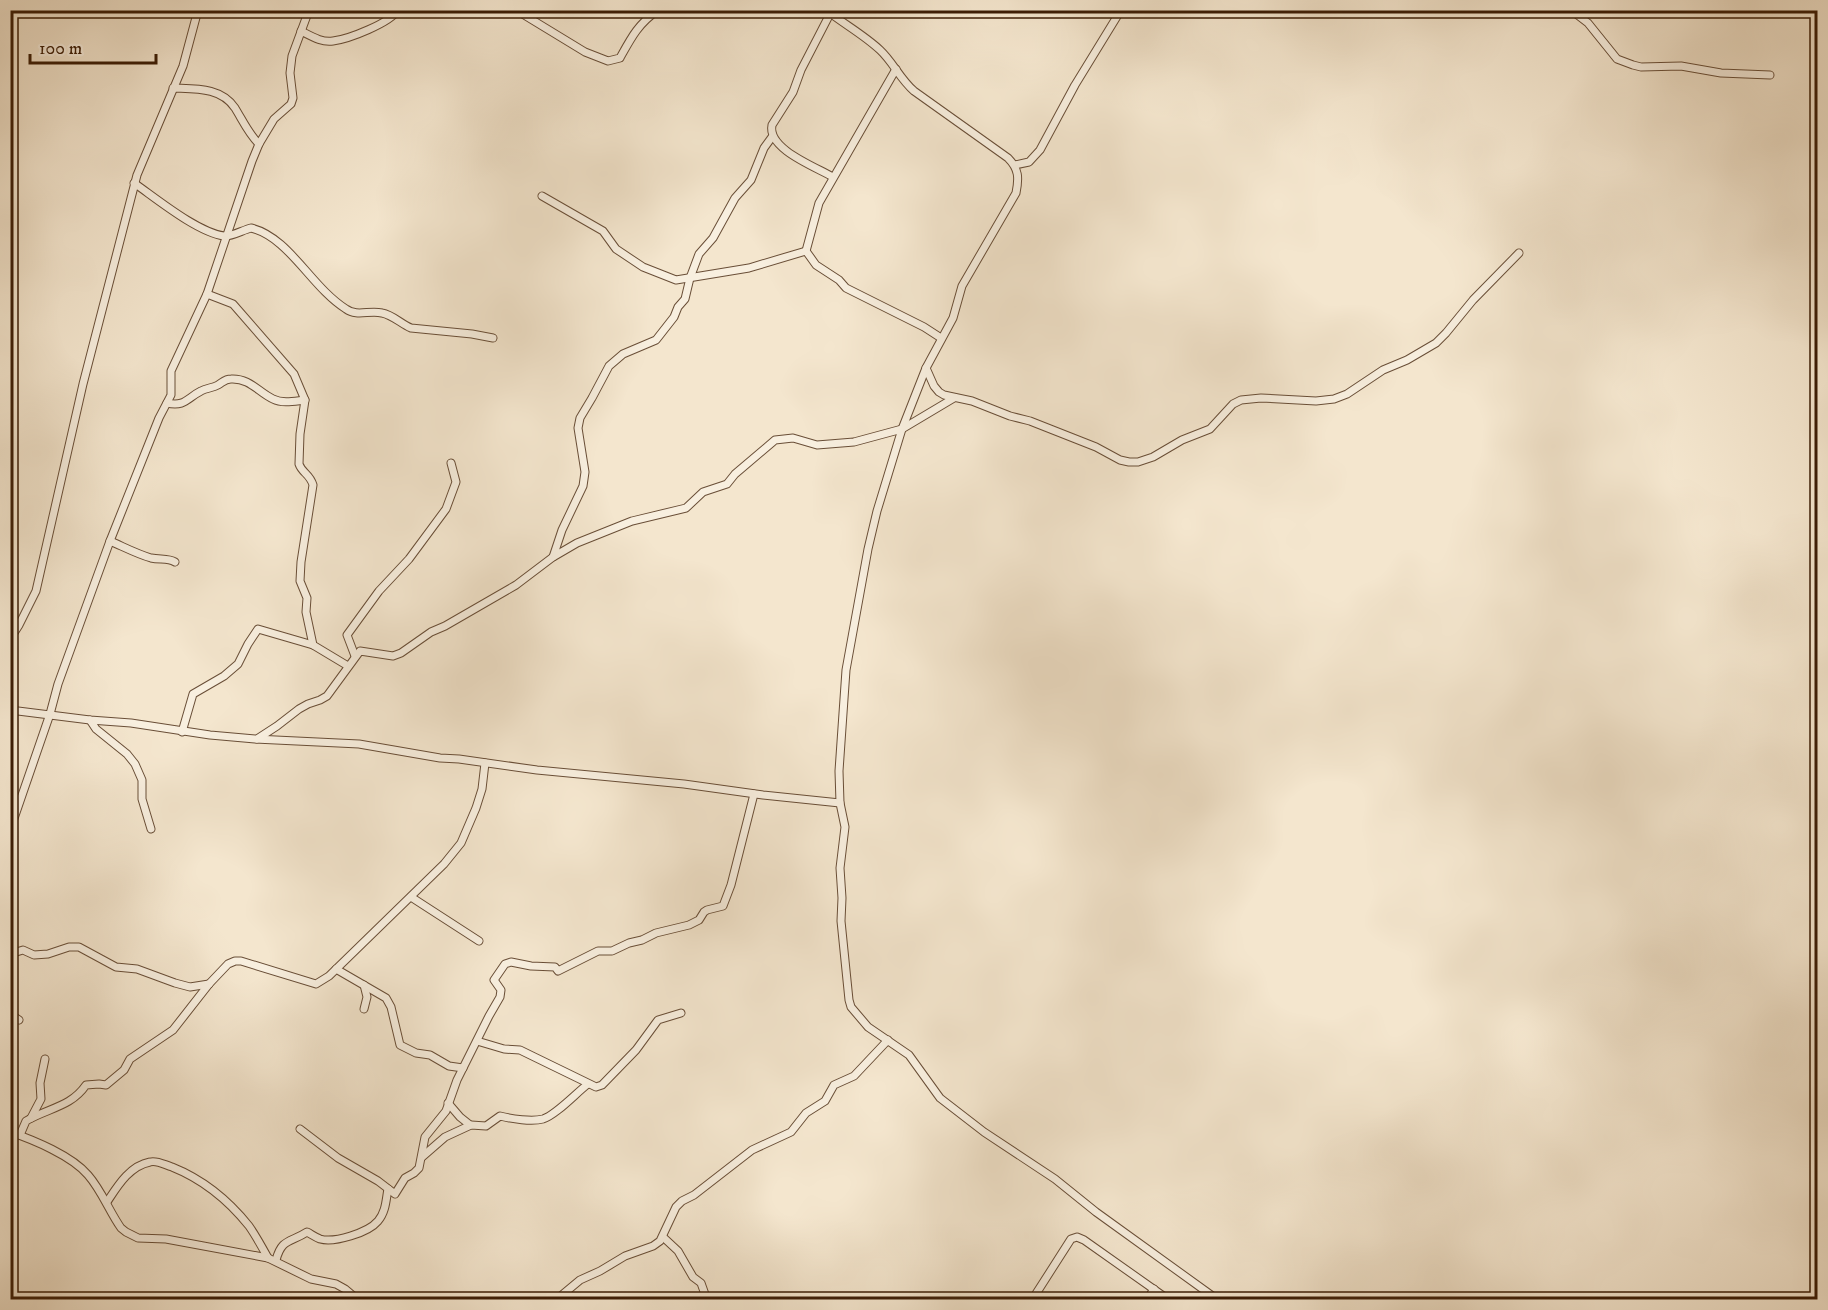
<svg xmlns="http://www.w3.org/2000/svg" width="1828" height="1310" viewBox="0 0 1828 1310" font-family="'IM FELL DW Pica',serif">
<rect width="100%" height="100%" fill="#f4e6ce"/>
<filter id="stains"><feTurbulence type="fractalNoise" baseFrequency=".00333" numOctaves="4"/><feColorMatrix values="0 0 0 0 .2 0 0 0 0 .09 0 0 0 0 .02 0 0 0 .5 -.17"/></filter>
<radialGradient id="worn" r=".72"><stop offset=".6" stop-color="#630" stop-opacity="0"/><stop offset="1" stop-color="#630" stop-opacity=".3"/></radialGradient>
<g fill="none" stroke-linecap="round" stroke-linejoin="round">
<defs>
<g id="street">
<path d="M516 10 585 52 608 61 620 58C631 38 638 24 658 10"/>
<path d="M826 10C844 24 864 35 880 50 893 62 900 79 914 91L1008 158C1019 169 1019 178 1016 193L962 286 953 318 926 368 902 429 877 511 868 549 846 670 839 771 840 803 845 827 840 868 842 898 841 921 849 1000 851 1007 868 1027 909 1055 940 1098 984 1132 1055 1179 1096 1212 1218 1300"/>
<path d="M832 10 801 70 793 92 772 125C767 149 816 167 833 177"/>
<polyline points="1571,10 1588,23 1617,59 1633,65 1641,67 1681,66 1721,73 1770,75"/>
<path d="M301 31C311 36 322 43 333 41 349 39 390 23 398 10"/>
<polyline points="896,69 819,203 806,251 816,265 839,280 846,288 924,327 941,338"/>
<path d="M173 88C195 89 221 87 235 108 243 121 248 133 259 144"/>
<polyline points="1015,165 1029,162 1040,150 1075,85 1121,10"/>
<path d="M134 183C157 199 197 232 224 236 231 237 243 230 251 228 289 237 311 287 346 309 357 317 369 310 382 313 393 315 401 324 411 328L472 334 493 338"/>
<polyline points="542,196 603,231 616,249 643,267 676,280 749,268 806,251"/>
<path d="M207 294 233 304 294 374 305 400 300 434 299 464C302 473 310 474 313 485L301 562 300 581 307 598 306 612 313 645 348 666"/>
<polyline points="926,368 934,386 939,392 944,395 972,401 1010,416 1030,421 1096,447 1120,460 1129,462 1138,462 1153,457 1182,440 1210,429 1233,404 1241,400 1261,398 1316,401 1334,399 1347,394 1383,370 1407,360 1436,343 1446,333 1473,300 1519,253"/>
<path d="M167 403C185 407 187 398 201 391 206 388 213 388 218 385 223 382 225 379 231 379 250 378 258 392 273 399 283 404 295 401 305 400"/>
<path d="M110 541C124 547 137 554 151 558 160 560 168 558 175 562"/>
<polyline points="553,557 562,530 583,486 585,472 578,428 580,418 592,398 609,366 623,354 656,340 674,317 678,307 685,299 690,278 699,254 713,238 735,198 751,180 764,148 772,137"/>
<polyline points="10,639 19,625 36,591 83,384 137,175 183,66 198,10"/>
<polyline points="355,656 347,635 379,591 409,559 446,509 456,482 451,463"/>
<polyline points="10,710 90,720 131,723 210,735 255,739 359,744 440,758 459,759 537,770 684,784 763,795 840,803"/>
<polyline points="90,720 96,729 127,754 135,764 142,780 142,799 151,829"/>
<polyline points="182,732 193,694 224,676 238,664 248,644 258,629 313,645"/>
<polyline points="257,739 277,726 299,709 308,704 320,700 327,696 360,651 393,656 401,653 431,632 445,626 516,585 553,557 577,543 632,521 686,508 703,492 727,484 735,474 775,440 793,438 817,445 854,442 902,429 954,398"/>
<polyline points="10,830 50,714 58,684 110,541 159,418 171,395 171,371 207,294 252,161 259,144 274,119 291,104 293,98 290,73 292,56 309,10"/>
<polyline points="411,897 479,941"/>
<polyline points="10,954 23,950 34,955 48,954 69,947 79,947 116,967 137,969 175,983 190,987 209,984"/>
<polyline points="336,969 386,998 391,1007 400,1045 416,1053 430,1055 449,1066 463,1068"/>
<polyline points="364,1009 367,997 364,985"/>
<polyline points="10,1014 19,1020"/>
<polyline points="477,1041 504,1049 520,1050 596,1087 602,1085 636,1050 658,1020 681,1013"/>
<polyline points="448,1103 460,1117 470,1125"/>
<polyline points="31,1118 41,1099 40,1083 45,1059"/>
<polyline points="300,1129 338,1158 378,1181 395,1194 405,1178 414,1173 419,1168 425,1137 446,1111 457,1080 489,1016 500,997 501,990 494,980 505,964 511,962 531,966 555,967 558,971 598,951 612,951 629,943 642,940 656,933 689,925 699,920 704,912 707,910 723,906 731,885 754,794"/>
<path d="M10 1132C34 1140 72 1156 88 1175 102 1191 109 1211 121 1228L126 1232 138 1238 166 1239 268 1258 311 1279 336 1284 345 1289 358 1300"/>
<path d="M20 1135 26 1121C48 1108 71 1107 86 1085L99 1084 106 1085 124 1070 130 1059 173 1030 209 984 228 964 235 961H241L316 984 329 976 444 864 461 843 476 808 482 789 485 763"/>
<path d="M422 1157 445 1137 471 1125 486 1126 500 1116C512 1119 532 1122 543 1119 556 1115 576 1093 588 1084"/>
<path d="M107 1202C117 1187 129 1166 150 1162 157 1160 165 1165 172 1167 202 1179 229 1201 249 1226 256 1236 262 1247 268 1258"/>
<polyline points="663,1237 678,1251 693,1277 701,1283 707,1300"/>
<path d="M276 1260C282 1238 290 1243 307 1232 311 1234 315 1237 320 1239 334 1243 368 1233 378 1221 386 1212 386 1199 388 1189"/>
<polyline points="556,1300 580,1280 600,1271 625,1256 653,1246 660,1241 676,1207 682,1201 694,1195 752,1150 791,1132 806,1113 825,1101 834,1085 854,1076 888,1040"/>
<polyline points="1032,1300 1071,1239 1077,1237 1084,1240 1169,1300"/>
<polyline points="1147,1300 1154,1289"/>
</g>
</defs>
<use href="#street" stroke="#694e37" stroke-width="9"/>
<use href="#street" stroke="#f8efdf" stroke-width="7"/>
</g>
<rect width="1828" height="1310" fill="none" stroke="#f4e6ce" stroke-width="36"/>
<rect x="12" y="12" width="1804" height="1286" fill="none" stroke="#3b1c05" stroke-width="3"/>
<rect x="18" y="18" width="1792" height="1274" fill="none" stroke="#3b1c05" stroke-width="1.5"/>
<path d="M30 54v9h126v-9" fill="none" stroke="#3b1c05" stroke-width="3"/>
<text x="39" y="54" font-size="18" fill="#3b1c05" stroke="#f8efdf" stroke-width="4.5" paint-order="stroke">100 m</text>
<rect width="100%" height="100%" filter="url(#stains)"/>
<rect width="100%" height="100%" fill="url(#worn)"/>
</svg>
